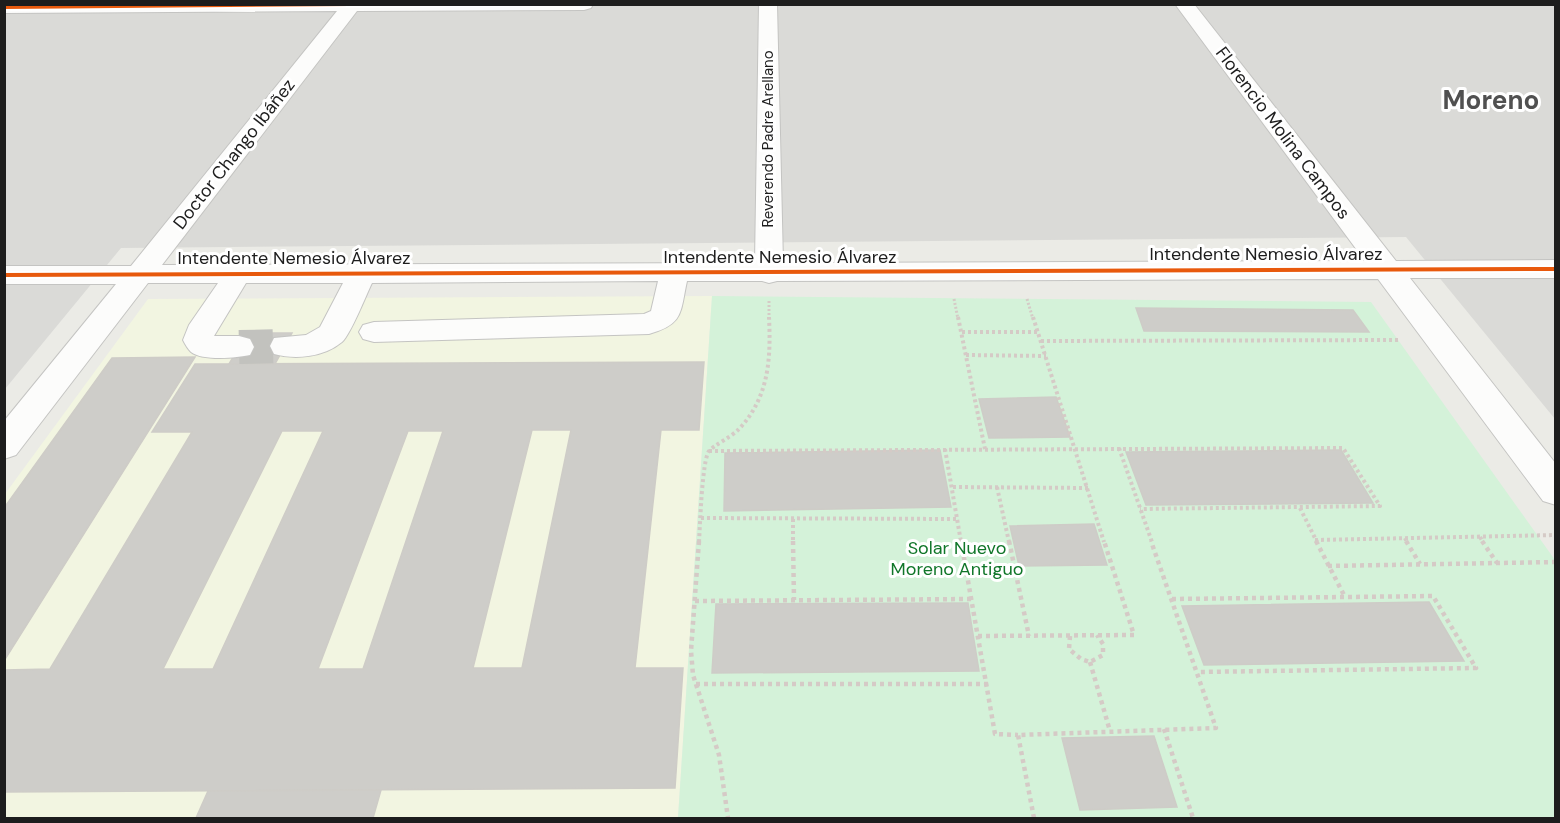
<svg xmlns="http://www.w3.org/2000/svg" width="1560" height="823" viewBox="0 0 1560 823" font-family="'DM Sans',sans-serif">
<rect width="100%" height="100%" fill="#ebebe6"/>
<polygon fill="#dadad7" points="5,5 1555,5 1555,419 1406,237 121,248 5,389"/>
<polygon fill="#f2f5e1" points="712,296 678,818 5,818 5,494 148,299"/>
<polygon fill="#d4f2d9" points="712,296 1371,302 1555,560 1555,818 678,818"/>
<g fill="#cecdc9" stroke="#ceccc7" stroke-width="1.5" fill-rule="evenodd">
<polygon points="1136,308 1353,310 1369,332 1144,331"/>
<polygon points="247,333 292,333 275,364 229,364"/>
<polygon points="195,357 4,661 4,508 112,358"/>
<path d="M704 362 699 430H661L635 668H683L675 788 4 792V670L50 669 192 432H152L195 364ZM532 430H571L522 668H473ZM282 431H323L213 669H163ZM408 431H443L363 669H318Z"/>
<polygon points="1056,397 1070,437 989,438 979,399"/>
<polygon points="940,450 951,507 724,511 725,453"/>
<polygon points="1341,450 1373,503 1146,505 1126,452"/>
<polygon points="1094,524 1107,565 1019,566 1010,526"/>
<polygon points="1429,602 1464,661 1204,665 1182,606"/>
<polygon points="968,603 979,671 712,673 716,604"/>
<polygon points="1154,736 1177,807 1080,810 1062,738"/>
<polygon points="381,790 373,818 196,818 208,791"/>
</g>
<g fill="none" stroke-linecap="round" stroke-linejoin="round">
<polyline stroke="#c2c2be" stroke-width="34" stroke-dasharray="34 16" stroke-linecap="butt" points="239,347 285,346"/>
<defs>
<path id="minor" d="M4 4H593L591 8 584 10 357 11 162 265 755 263 759 4H777L783 263 1365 261 1175 4H1194L1396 261 1556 260V278H1410L1556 464V505L1543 501 1378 279 777 281 769 283 762 281H687C680 313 684 324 649 334L374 342 363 339 359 332 363 325 374 322 644 314 651 311 658 281 372 283C366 295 351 334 342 342 324 357 296 360 274 354L270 346 274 338 306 335 320 327 343 283H246L214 336H239L250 339 254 347 250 355C237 358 202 361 191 352 188 349 185 344 183 340L189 325 218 283H148L16 455 4 459V421L116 284H4V266H131L337 11 4 13Z"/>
</defs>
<use href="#minor" stroke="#c4c4c2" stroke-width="2"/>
<g stroke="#d5cac6" stroke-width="3" stroke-dasharray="2 2" stroke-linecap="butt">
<polyline points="954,299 958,319"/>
<polyline points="1027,299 1033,319"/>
<polyline points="769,301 769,319"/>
</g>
<g stroke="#d5cac6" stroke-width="4" stroke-dasharray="3 3" stroke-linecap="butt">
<polyline points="958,317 985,449"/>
<polyline points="1033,317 1104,542"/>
<polyline points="962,332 1038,332"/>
<polyline points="1041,341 1400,340"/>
<polyline points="966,355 1046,356"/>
<polyline points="1119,448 1152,542"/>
<polyline points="945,449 961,542"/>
<polyline points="709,451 1343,448 1380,506 1140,509"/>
<polyline points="953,487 1088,488"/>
<polyline points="997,487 1009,542"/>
<polyline points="1300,508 1317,542"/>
<polyline points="701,518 958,519"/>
<polyline points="793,519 793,542"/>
<polyline points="1480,537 1483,542"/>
<polyline points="1405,538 1407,542"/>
<polyline points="1315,540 1556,535"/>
<path d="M699 542C700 527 702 460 709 451 713 446 731 437 739 429 769 397 771 359 769 317"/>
</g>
<g stroke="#d5cac6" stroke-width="4.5" stroke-dasharray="4 4" stroke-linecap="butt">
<polyline points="699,541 691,651 693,675 719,755 728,818"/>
<polyline points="793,541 794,600"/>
<polyline points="961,541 995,734 1018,735"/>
<polyline points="1009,541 1029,636"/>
<polyline points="1316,541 1345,597"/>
<polyline points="1406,541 1420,564"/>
<polyline points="1482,541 1497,563"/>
<polyline points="1328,566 1556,562"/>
<polyline points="1172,599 1433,596 1476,668 1198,672"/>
<polyline points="695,601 972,599"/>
<polyline points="978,636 1134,635 1104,541"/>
<polyline points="1070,636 1069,649 1081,659 1090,662 1103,655 1103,644 1097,635"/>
<polyline points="1090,662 1110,731"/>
<polyline points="696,684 988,684"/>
<polyline points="1164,729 1193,818"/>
<polyline points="1034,818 1018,735 1216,728 1151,541"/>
</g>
<use href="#minor" fill="#fcfcfb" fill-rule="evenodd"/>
<defs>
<g id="cycleway">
<polygon points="188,4 586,4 4,9 4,5"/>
<polygon points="1556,267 1556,271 4,277 4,273"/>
</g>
</defs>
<use href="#cycleway" stroke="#fff" stroke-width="4"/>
<use href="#cycleway" fill="#e8590c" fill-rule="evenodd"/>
</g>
<g text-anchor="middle" stroke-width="6" stroke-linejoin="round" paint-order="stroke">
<g font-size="15" fill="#1d1d1d" stroke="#fff">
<text transform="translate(768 139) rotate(-90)" y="5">Reverendo Padre Arellano</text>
</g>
<g font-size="18" fill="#1d1d1d" stroke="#fff">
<text transform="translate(1283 133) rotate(53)" y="6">Florencio Molina Campos</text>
<text transform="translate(234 154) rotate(-52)" y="6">Doctor Chango Ibáñez</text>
<text x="1266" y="260">Intendente Nemesio Álvarez</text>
<text x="780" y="263">Intendente Nemesio Álvarez</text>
<text x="294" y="264">Intendente Nemesio Álvarez</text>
</g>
<g font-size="18" fill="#107629" stroke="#fff">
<text x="957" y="554">Solar Nuevo<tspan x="957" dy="21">Moreno Antiguo</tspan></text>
</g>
<g font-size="26" font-weight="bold" fill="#505050" stroke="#fff">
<text x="1491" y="109">Moreno</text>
</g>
</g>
<rect width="1560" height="823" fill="none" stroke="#1d1d1d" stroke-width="12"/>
</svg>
